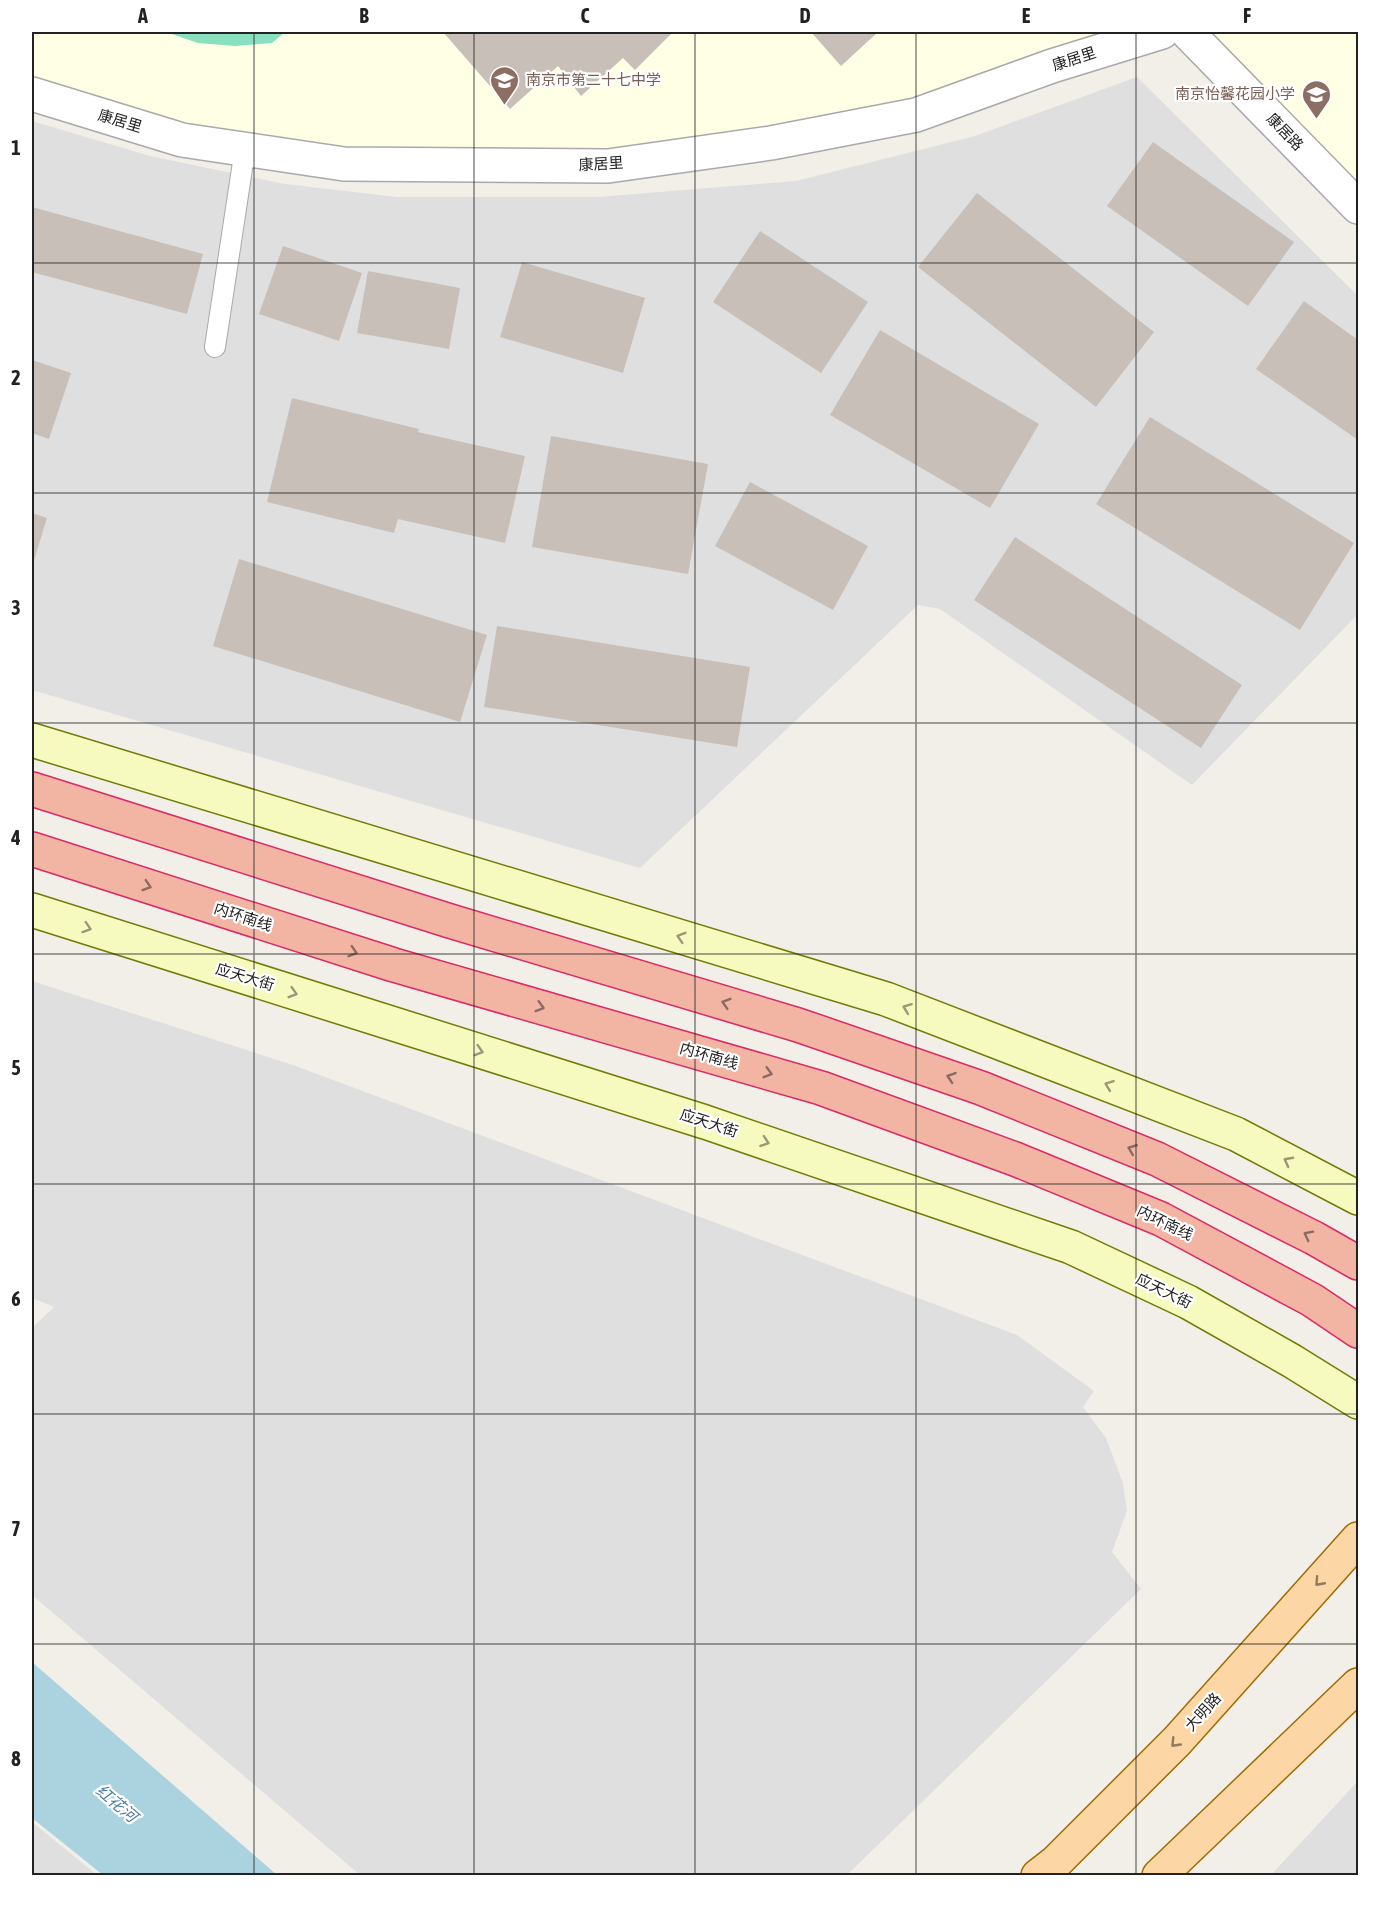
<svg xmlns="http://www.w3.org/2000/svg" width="1390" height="1907" viewBox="0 0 1390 1907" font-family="'Asap Condensed','Noto Sans SC',sans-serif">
<rect width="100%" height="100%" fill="#f2efe9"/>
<g fill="#e0dfdf">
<polygon points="1137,77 1358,296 1358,614 1192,785 940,609 918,605 640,868 32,690 32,121 150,156 285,184 397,197 598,197 796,181 975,136"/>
<polygon points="32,981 293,1065 1017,1335 1094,1391 1083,1407 1106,1438 1123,1483 1127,1511 1112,1552 1141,1589 847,1875 360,1875 32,1595 32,1328 54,1307 32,1298"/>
<polygon points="1358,1781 1358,1875 1271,1875"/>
<polygon points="32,1822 97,1875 32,1875"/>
</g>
<g fill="#ffffe5">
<polygon points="32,32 1162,32 771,143 344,164 32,94"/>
<polygon points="1187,32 1358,32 1358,207"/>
</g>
<polygon fill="#88e0be" points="166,32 285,32 272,43 235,46 198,43"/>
<polygon fill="#aad3df" points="32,1662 277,1875 103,1875 32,1818"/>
<g fill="#c7bfb8">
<polygon points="443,32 673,32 635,70 623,58 581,96 558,66 510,109"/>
<polygon points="811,32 878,32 841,66"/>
<polygon points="1153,142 1294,242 1248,306 1107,206"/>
<polygon points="977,193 1154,332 1096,407 918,267"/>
<polygon points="32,207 203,254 187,314 32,272"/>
<polygon points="760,231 868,302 821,373 713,302"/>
<polygon points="283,246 362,273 339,341 259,314"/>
<polygon points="522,262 645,298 623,373 500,337"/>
<polygon points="368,271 460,288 449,349 357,333"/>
<polygon points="1304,301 1358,340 1358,440 1256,369"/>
<polygon points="880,330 1039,424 990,508 830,415"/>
<polygon points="32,360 71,373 49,439 32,433"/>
<polygon points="292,398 419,429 418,432 525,456 505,543 398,519 394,533 267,502"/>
<polygon points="1150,417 1354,543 1300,630 1096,504"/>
<polygon points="551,436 708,464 688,574 532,547"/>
<polygon points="750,482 868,546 833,610 715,546"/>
<polygon points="32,513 47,518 32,567"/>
<polygon points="1015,537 1242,685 1201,748 974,600"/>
<polygon points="239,559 487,635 460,722 213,646"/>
<polygon points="497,626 750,667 737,747 484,707"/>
</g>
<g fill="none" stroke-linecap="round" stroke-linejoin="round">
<defs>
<polyline id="service" points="215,347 245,149"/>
<g id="minor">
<polyline points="1187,32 1358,207"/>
<polyline points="32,94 182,140 344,164 608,166 771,143 916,115 1052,66 1162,32"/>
</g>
<g id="secondary">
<polyline points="32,740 886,999 1236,1134 1358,1198"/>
<polyline points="32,910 705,1122 1071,1247 1188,1302 1292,1361 1358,1402"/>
</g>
<g id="primary">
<polyline points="1038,1876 1056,1862 1177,1741 1358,1539"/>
<polyline points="1159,1876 1358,1685"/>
</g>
<g id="trunk">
<polyline points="32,789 450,921 798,1025 981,1088 1157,1159 1314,1238 1358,1263"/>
<polyline points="32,849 394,965 821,1088 1015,1159 1161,1219 1312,1300 1358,1331"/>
</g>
</defs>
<use href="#service" stroke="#a9a9a9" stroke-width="22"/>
<use href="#minor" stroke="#a9a9a9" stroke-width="36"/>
<use href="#secondary" stroke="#707d05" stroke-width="36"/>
<use href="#primary" stroke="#a06b00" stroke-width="36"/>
<use href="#trunk" stroke="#dc2a67" stroke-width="36"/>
<use href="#service" stroke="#fff" stroke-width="20"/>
<use href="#minor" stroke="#fff" stroke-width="33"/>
<use href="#secondary" stroke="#f7fabf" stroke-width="33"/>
<use href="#primary" stroke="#fcd6a4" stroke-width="33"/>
<use href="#trunk" stroke="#f2b4a3" stroke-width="33"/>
</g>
<defs><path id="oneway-chevron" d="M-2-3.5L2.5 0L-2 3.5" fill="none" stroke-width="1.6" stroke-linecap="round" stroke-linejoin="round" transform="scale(1.5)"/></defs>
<g stroke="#8a6b62">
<use href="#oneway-chevron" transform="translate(147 886) rotate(18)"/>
<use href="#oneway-chevron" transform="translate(353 952) rotate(18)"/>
<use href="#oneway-chevron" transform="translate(726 1003) rotate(-163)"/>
<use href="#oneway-chevron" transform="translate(540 1007) rotate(16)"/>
<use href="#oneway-chevron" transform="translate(768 1073) rotate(16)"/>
<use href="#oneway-chevron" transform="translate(951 1077) rotate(-161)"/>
<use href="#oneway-chevron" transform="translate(1132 1149) rotate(-158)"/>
<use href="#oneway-chevron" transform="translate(1308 1235) rotate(-153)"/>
</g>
<g stroke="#979978">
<use href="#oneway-chevron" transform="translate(87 928) rotate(18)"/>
<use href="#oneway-chevron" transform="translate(681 937) rotate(-163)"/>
<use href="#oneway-chevron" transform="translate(293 993) rotate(17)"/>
<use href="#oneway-chevron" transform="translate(907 1008) rotate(-159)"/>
<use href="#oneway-chevron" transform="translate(479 1051) rotate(17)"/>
<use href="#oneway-chevron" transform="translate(1109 1085) rotate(-159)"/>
<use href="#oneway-chevron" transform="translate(765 1142) rotate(19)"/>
<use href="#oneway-chevron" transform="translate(1288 1161) rotate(-152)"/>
</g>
<g stroke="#8f7c63">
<use href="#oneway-chevron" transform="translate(1319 1582) rotate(132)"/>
<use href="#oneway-chevron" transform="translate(1175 1743) rotate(134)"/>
</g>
<path fill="none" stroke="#222" stroke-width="1.5" stroke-opacity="0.55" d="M254 32V1876M474 32V1876M695 32V1876M916 32V1876M1136 32V1876M32 263H1358M32 493H1358M32 723H1358M32 954H1358M32 1184H1358M32 1414H1358M32 1644H1358"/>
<defs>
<symbol id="school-pin" viewBox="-11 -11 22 30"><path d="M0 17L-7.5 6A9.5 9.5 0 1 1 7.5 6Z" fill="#8d6e63" stroke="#fff"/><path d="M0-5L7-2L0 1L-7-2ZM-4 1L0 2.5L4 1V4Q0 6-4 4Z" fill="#fff"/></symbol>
</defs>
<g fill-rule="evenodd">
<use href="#school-pin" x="488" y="64" width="33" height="45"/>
<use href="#school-pin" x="1300" y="78" width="33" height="45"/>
</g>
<g text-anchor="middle" stroke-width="4.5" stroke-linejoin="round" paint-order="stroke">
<g font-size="15" fill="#222" stroke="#fff">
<text transform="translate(1074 59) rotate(-18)" y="5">康居里</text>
<text transform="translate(120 121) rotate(17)" y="5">康居里</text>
<text transform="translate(1285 132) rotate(46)" y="5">康居路</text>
<text transform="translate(601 164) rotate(-3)" y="5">康居里</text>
<text transform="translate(243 917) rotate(18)" y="5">内环南线</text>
<text transform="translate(245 977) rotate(17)" y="5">应天大街</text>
<text transform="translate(709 1056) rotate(16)" y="5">内环南线</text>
<text transform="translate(709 1123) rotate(18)" y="5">应天大街</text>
<text transform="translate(1165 1223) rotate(26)" y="5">内环南线</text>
<text transform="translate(1164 1291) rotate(26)" y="5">应天大街</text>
<text transform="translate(1203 1712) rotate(-48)" y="5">大明路</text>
</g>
<g font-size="15" fill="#785e54" stroke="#fff" text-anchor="start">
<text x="526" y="85">南京市第二十七中学</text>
<text x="1295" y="99" text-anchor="end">南京怡馨花园小学</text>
</g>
<g font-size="16" font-style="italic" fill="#4a7aab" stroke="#fff">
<text transform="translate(117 1803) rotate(40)" y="6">红花河</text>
</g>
</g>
<rect width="1390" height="1907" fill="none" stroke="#ffffff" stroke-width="66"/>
<rect x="33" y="33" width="1324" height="1841" fill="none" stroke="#222" stroke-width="2"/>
<g font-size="20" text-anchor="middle" font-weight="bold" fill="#222">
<text x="143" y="23">A</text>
<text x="364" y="23">B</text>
<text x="585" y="23">C</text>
<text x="805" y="23">D</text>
<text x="1026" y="23">E</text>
<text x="1247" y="23">F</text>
<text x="16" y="155">1</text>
<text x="16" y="385">2</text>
<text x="16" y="615">3</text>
<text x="16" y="845">4</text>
<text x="16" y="1075">5</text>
<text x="16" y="1306">6</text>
<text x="16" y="1536">7</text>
<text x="16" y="1766">8</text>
</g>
</svg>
